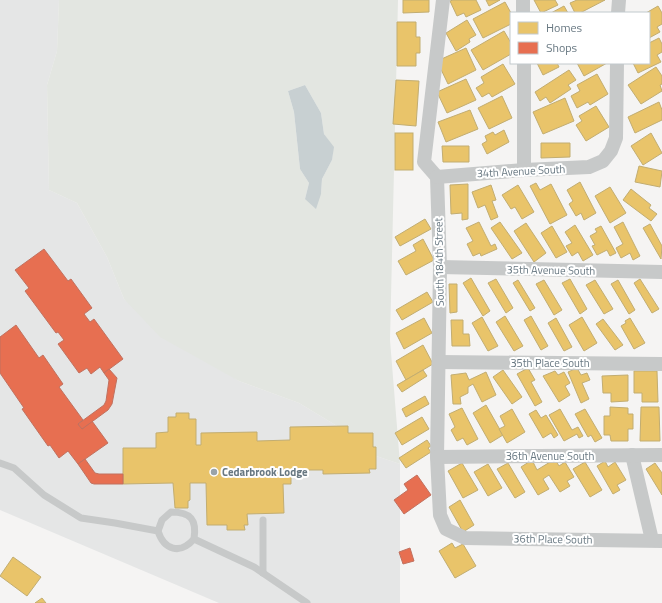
<svg xmlns="http://www.w3.org/2000/svg" width="662" height="603" viewBox="0 0 662 603" font-family="'Titillium Web',sans-serif">
<rect width="100%" height="100%" fill="#f5f4f3"/>
<polygon fill="#e5e6e6" points="0,0 59,0 57,51 47,85 49,190 77,203 107,257 124,299 239,381 299,403 337,426 355,449 400,464 400,603 219,603 0,510"/>
<path fill="#e3e6e1" fill-rule="evenodd" d="M59 0H398L390 340 400 464 355 449 337 426 299 403 239 381 160 337 124 299 107 257 77 203 49 190 47 85 57 51ZM305 85 321 113 324 134 333 147 332 160 322 179 321 194 305 199 309 183 300 169 294 112 288 91Z"/>
<polygon fill="#c8d0d2" points="305,85 321,113 324,134 334,147 332,160 322,179 321,194 316,209 305,199 309,183 300,169 294,112 288,91"/>
<g fill="#e9c46a" stroke="#c2ad71">
<polygon points="403,0 429,0 429,12 403,13"/>
<polygon points="453,0 476,0 481,10 466,17 464,13 457,16 450,1"/>
<polygon points="486,0 500,0 489,6"/>
<polygon points="534,0 555,0 558,5 541,13"/>
<polygon points="577,0 605,0 580,13 575,13 570,3"/>
<polygon points="505,2 511,13 511,24 483,38 473,19"/>
<polygon points="564,6 568,13 551,13"/>
<polygon points="658,6 662,13 662,24 657,27 660,32 649,38 649,13 646,13"/>
<polygon points="467,20 476,35 469,39 470,42 456,51 446,33"/>
<polygon points="397,22 416,22 416,37 420,37 420,53 416,53 416,66 397,66"/>
<polygon points="504,31 511,43 511,54 483,70 471,50"/>
<polygon points="659,38 662,44 662,52 657,55 661,62 638,73 633,63 649,63 649,43"/>
<polygon points="466,48 476,70 448,84 437,61"/>
<polygon points="537,63 557,63 559,67 543,75"/>
<polygon points="577,63 607,63 584,76"/>
<polygon points="503,64 515,84 492,97 489,93 482,97 476,88 484,83 481,77"/>
<polygon points="656,67 662,76 662,84 660,85 662,91 641,104 628,85"/>
<polygon points="569,70 576,80 568,85 571,89 550,103 546,97 540,101 535,92"/>
<polygon points="597,74 608,94 590,105 588,102 577,108 571,96 580,91 577,85"/>
<polygon points="466,79 476,100 447,113 437,92"/>
<polygon points="396,80 419,81 416,126 393,124"/>
<polygon points="502,96 512,118 489,129 478,108"/>
<polygon points="565,98 574,121 543,134 533,112"/>
<polygon points="659,102 662,110 662,120 635,133 628,117"/>
<polygon points="596,106 609,127 586,141 576,125 582,121 579,116"/>
<polygon points="470,110 478,129 446,142 438,122"/>
<polygon points="504,130 509,142 487,154 482,144 487,141 485,136 493,132 495,135"/>
<rect x="395" y="133" width="18" height="37"/>
<polygon points="651,133 662,153 643,165 631,146"/>
<polygon points="541,143 570,143 570,157 541,158"/>
<polygon points="442,146 469,146 469,162 443,162"/>
<polygon points="639,166 662,171 660,187 635,182"/>
<polygon points="580,182 596,213 584,220 581,213 576,216 569,204 573,201 567,190"/>
<polygon points="536,183 540,190 551,184 567,215 550,224 530,186"/>
<polygon points="468,184 468,219 462,220 462,213 451,214 450,185"/>
<polygon points="491,185 496,200 492,201 498,217 491,220 485,205 478,208 472,192"/>
<polygon points="518,185 534,212 522,219 515,207 511,209 502,195"/>
<polygon points="610,187 626,213 610,223 595,196"/>
<polygon points="631,189 651,205 649,208 657,214 651,221 623,200"/>
<polygon points="425,219 431,229 400,246 395,237"/>
<polygon points="479,222 491,246 495,244 497,249 481,256 480,253 473,256 467,244 473,241 466,228"/>
<polygon points="500,222 522,253 512,259 491,228"/>
<polygon points="623,222 640,256 633,260 630,253 621,258 616,248 623,244 614,227"/>
<polygon points="526,223 546,253 534,262 514,231"/>
<polygon points="650,224 662,246 661,259 643,228"/>
<polygon points="575,225 593,255 583,261 578,252 572,256 566,246 572,243 565,232"/>
<polygon points="552,226 567,252 556,258 541,233"/>
<polygon points="601,226 616,253 610,256 607,250 597,255 592,246 595,245 590,236 597,232 595,229"/>
<polygon points="423,239 434,260 406,275 398,261 416,251 413,245"/>
<polygon points="471,278 490,311 483,316 463,283"/>
<polygon points="496,279 513,308 506,313 488,283"/>
<polygon points="570,279 587,309 580,314 562,283"/>
<polygon points="640,279 659,309 652,313 634,283"/>
<polygon points="518,280 535,308 530,311 513,283"/>
<polygon points="544,280 562,310 554,315 536,284"/>
<polygon points="595,280 613,309 604,314 586,285"/>
<polygon points="618,280 635,310 629,314 611,284"/>
<polygon points="449,284 457,284 457,312 450,313"/>
<polygon points="427,292 433,302 402,320 396,310"/>
<polygon points="505,316 523,346 514,351 496,322"/>
<polygon points="531,316 548,346 541,350 524,320"/>
<polygon points="482,317 498,346 488,351 472,323"/>
<polygon points="582,317 597,343 584,351 569,325"/>
<polygon points="424,318 432,333 404,349 396,333"/>
<polygon points="556,318 572,347 564,351 548,323"/>
<polygon points="630,318 645,343 634,349 621,326 626,323 625,321"/>
<polygon points="603,319 623,345 615,350 596,324"/>
<polygon points="451,320 463,320 463,334 469,334 470,346 452,346"/>
<polygon points="423,345 433,364 406,380 396,361"/>
<polygon points="528,368 535,380 531,382 542,402 535,406 517,374"/>
<polygon points="577,368 581,375 587,373 590,380 582,383 589,399 581,403 568,372"/>
<polygon points="423,370 427,376 402,392 397,385"/>
<polygon points="503,370 522,397 512,404 493,377"/>
<polygon points="555,371 558,375 564,372 570,383 565,386 570,395 559,402 543,376"/>
<polygon points="634,371 657,371 658,402 642,402 642,393 634,393"/>
<polygon points="486,372 496,395 482,402 473,384 468,387 468,393 460,397 461,404 453,404 451,375 466,373 469,380"/>
<polygon points="628,375 628,401 611,402 611,393 603,393 602,376"/>
<polygon points="425,396 429,404 406,417 402,409"/>
<polygon points="486,405 503,435 490,443 473,413"/>
<polygon points="610,407 628,408 628,414 633,414 633,429 628,429 628,441 611,441 610,435 604,435 604,416 610,416"/>
<polygon points="641,407 659,407 660,441 640,441"/>
<polygon points="462,408 478,439 467,445 463,438 457,441 451,430 455,427 449,414"/>
<polygon points="512,409 525,432 507,443 499,429 505,426 500,416"/>
<polygon points="560,409 572,430 578,427 583,436 579,438 577,434 564,441 549,415"/>
<polygon points="585,409 602,438 595,442 591,435 588,437 575,414"/>
<polygon points="536,410 541,418 546,415 558,435 554,438 551,433 543,438 529,414"/>
<polygon points="176,413 189,413 189,419 196,419 196,445 201,445 201,433 257,432 257,441 290,440 290,427 348,426 348,433 373,433 373,447 376,447 376,469 369,469 370,473 323,474 323,470 306,470 306,475 291,475 291,484 283,484 284,513 247,514 248,525 244,525 245,530 227,530 227,525 207,525 206,483 190,483 190,500 188,501 188,508 175,508 173,483 123,484 123,448 156,448 156,433 168,432 168,417 176,417"/>
<polygon points="422,417 429,429 402,445 395,433"/>
<polygon points="427,440 431,446 428,448 431,452 406,468 399,458"/>
<polygon points="555,459 559,466 565,462 574,477 567,481 570,486 560,492 549,475 543,479 549,489 538,495 521,467 532,460 537,470"/>
<polygon points="605,461 608,467 615,462 626,480 617,485 620,490 613,494 597,466"/>
<polygon points="585,462 602,490 590,497 573,469"/>
<polygon points="462,463 478,490 463,498 448,471"/>
<polygon points="508,463 525,492 515,498 497,469"/>
<polygon points="655,463 662,473 662,495 646,469"/>
<polygon points="488,464 502,488 488,496 474,472"/>
<polygon points="460,500 474,525 463,532 449,507"/>
<polygon points="452,543 455,548 463,544 476,566 455,578 439,551"/>
<polygon points="13,557 41,577 27,596 0,576"/>
<polygon points="42,598 46,603 35,603"/>
</g>
<g fill="#e76f51" stroke="#c1715f">
<polygon points="44,249 68,281 71,279 92,308 84,314 90,322 94,319 123,359 104,373 100,367 91,374 87,368 79,373 58,344 64,340 58,332 56,333 25,291 29,288 15,270"/>
<polygon points="16,325 39,358 43,355 63,384 59,387 83,420 78,424 82,429 92,421 108,443 78,464 68,451 59,458 50,445 48,446 22,409 24,408 0,373 0,337"/>
<polygon points="109,369 117,378 112,404 108,410 82,429 78,424 104,405 106,401 109,380 104,373"/>
<polygon points="85,459 95,473 99,474 123,474 123,484 94,484 91,483 78,464"/>
<polygon points="417,475 431,495 404,514 394,500 408,490 404,484"/>
<polygon points="410,548 414,561 403,564 399,552"/>
</g>
<g fill="none" stroke-linecap="round" stroke-linejoin="round">
<g stroke="#c7c9c9" stroke-width="7">
<polyline points="0,463 14,468 44,495 81,518 115,523 158,531"/>
<path d="M171 512C191 512 197 520 194 539 180 555 164 550 158 531L162 520Z"/>
<polyline points="263,520 263,573"/>
<polyline points="194,539 254,567 307,603"/>
</g>
<g stroke="#c7c9c9" stroke-width="14">
<polyline points="443,0 424,162 437,177 440,267 437,457 440,515 446,529 465,538 662,541"/>
<polyline points="523,0 523,13"/>
<polyline points="618,13 619,0"/>
<polyline points="524,63 524,170"/>
<polyline points="437,177 524,170 589,167 603,161 611,151 616,138 617,63"/>
<polyline points="440,267 662,272"/>
<polyline points="439,362 662,364"/>
<polyline points="632,455 652,540"/>
<polyline points="437,457 662,455"/>
</g>
</g>
<circle fill="#99a3a9" stroke="#fff" stroke-width="1.5" cx="214" cy="472" r="4"/>
<g text-anchor="middle" stroke-width="4" stroke-linejoin="round" paint-order="stroke">
<g font-size="11" fill="#677781" stroke="#fff">
<text transform="translate(521 171) rotate(-3)" y="4">34th Avenue South</text>
<text transform="translate(439 262) rotate(-91)" y="4">South 184th Street</text>
<text transform="translate(551 270) rotate(1)" y="4">35th Avenue South</text>
<text x="550" y="367">35th Place South</text>
<text x="550" y="460">36th Avenue South</text>
<text transform="translate(553 539) rotate(1)" y="4">36th Place South</text>
</g>
<g font-size="11" font-weight="bold" fill="#677781" stroke="#fff" text-anchor="start">
<text x="222" y="476">Cedarbrook Lodge</text>
</g>
</g>
<rect x="510" y="12" width="140" height="52" fill="#ffffff" stroke="#c2c9cd"/>
<rect x="518" y="22" width="20" height="12" fill="#e9c46a" stroke="#c2c9cd"/>
<text x="546" y="32" font-size="12" fill="#677781">Homes</text>
<rect x="518" y="42" width="20" height="12" fill="#e76f51" stroke="#c2c9cd"/>
<text x="546" y="52" font-size="12" fill="#677781">Shops</text>
</svg>
